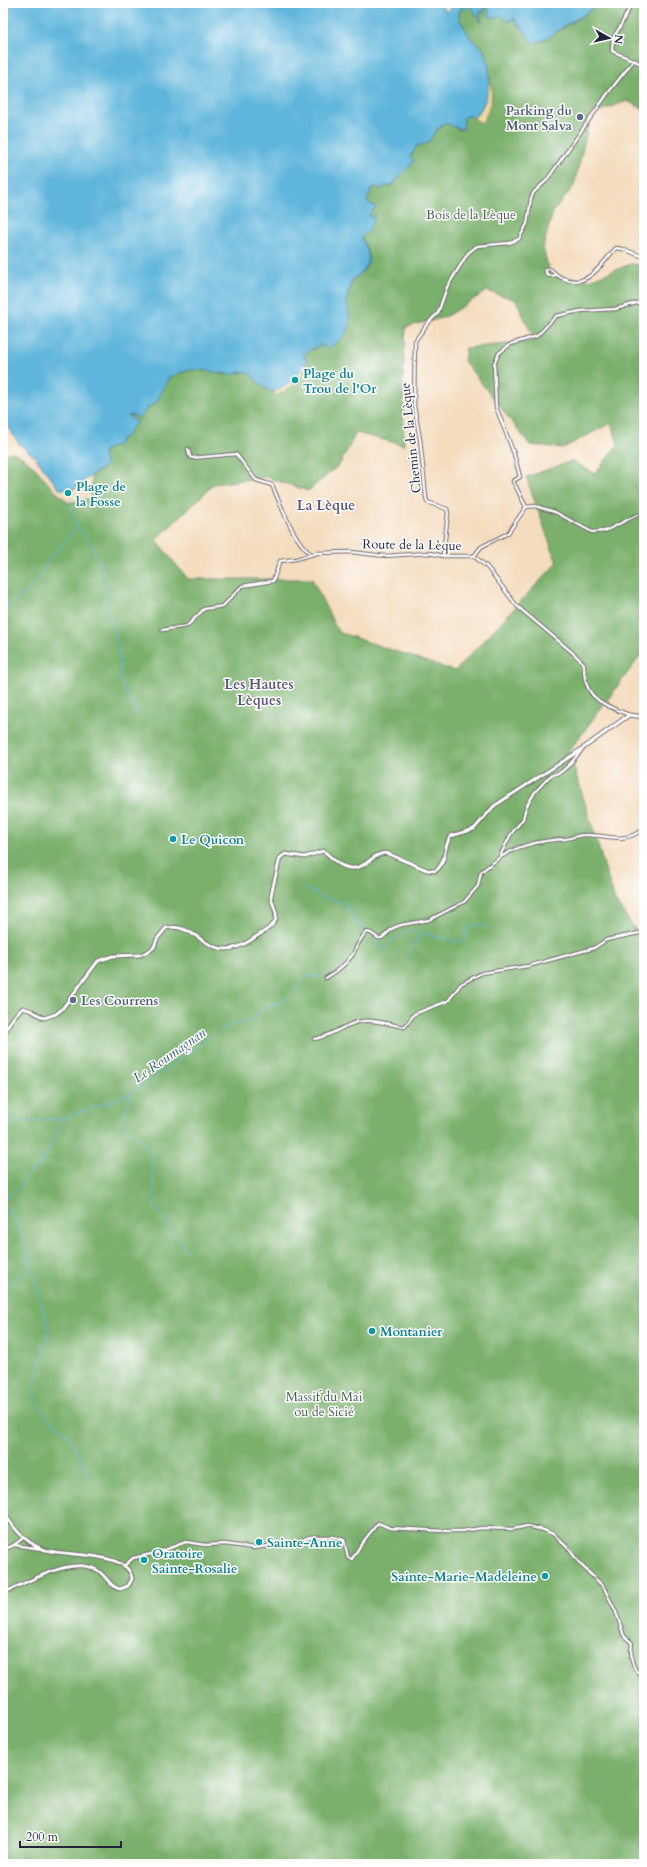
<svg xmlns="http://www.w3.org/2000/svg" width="647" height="1867" viewBox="0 0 647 1867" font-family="Cardo,serif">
<rect width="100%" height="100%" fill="#fff"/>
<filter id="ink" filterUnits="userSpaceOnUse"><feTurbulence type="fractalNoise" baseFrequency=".025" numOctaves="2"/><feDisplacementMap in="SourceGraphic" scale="8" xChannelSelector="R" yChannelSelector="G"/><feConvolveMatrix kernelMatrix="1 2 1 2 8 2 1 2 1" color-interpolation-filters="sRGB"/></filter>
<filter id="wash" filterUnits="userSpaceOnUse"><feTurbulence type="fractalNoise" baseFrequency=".012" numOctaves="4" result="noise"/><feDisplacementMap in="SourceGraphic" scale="16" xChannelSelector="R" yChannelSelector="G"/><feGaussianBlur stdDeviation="0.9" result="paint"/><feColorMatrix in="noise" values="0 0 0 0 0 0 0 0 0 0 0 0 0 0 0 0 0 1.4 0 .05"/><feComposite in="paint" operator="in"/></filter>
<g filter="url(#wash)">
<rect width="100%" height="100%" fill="#f4dcbe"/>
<path fill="#7ab06c" stroke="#4e6954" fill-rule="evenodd" d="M597 3H644V109L627 101 591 114 574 186 553 212 543 247 550 275 589 280 631 264 644 265V647L641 655 569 751 615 901 644 942V1864H3V454L13 452C36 464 38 473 54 490 60 496 63 496 68 503L91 498 92 474 102 470 105 450 119 444 120 440 125 437 130 419 128 416 142 415C144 408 151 406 155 400 160 393 166 386 169 377L185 370 205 369 222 374 248 372 265 388 306 362 304 355 308 351 322 345 350 318 346 301 353 279C373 266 371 257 361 237L375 216 370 217 369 215 375 206 368 204 367 202 372 187H378L380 189 386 186H391L396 182 417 146 428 142 438 128 442 127V124H449L460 130 463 127 464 117 470 115 490 78 485 51 470 38 459 20V13L463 6 465 7 470 6 482 23 479 12 480 10 484 12 483 8 485 7 492 16 496 18 501 15 510 20 514 18 517 24 521 26 525 34 538 43 586 14ZM487 291 516 300 535 341 466 348 464 361 530 445 563 448 611 423 618 444 595 474 572 461 526 477 557 563 455 671 338 632 312 579H188L156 540 214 484 266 477 308 491 340 464 356 433 404 445 403 377 406 327 445 317Z"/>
<g fill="#eeda9e" stroke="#887e6c">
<path d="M490 78C493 98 492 105 482 123L473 118C485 109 487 92 490 78Z"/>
<path d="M307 362C305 379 291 388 277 395L272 392C286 388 298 374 307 362Z"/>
</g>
<path fill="#5eb5db" stroke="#406c8b" d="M3 3H446L443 7 445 11H447L449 9V3H597C589 14 577 18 566 25 555 32 546 42 532 43L521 26 517 24 514 18 510 20V23L501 15 494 18 489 16V11L485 7 483 8 484 14 480 11 479 12 482 23 470 6 466 10 463 6C456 14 459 19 464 27 467 30 468 35 470 38 475 43 482 46 485 53 493 71 490 106 473 118L470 115 464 117 463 130 457 127H453L449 124H442V127L438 128 428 143 417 146 410 157 414 161 391 186H386L380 189 377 187 372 188 367 202 376 207 370 213V217L375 215 369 231 361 237C371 258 373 265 353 279L346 301 350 318V325L344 336 328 349 322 345 308 351 304 355 307 362C297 375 288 388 272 392L265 388 248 372H239L233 375C204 372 199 364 169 377 165 387 160 393 157 403L154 402 151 407 147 408 140 418 131 415 128 416 136 422 135 425 131 428 129 434 120 440 119 444 105 450 103 457 106 465 74 489H59L35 457 19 444 3 419Z"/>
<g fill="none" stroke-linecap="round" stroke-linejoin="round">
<g stroke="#5eb5db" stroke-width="1">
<polyline points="77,527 92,546 104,572 108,611 119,647 120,680 138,716"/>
<polyline points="3,614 9,605 33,588 47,562 77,527 70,499"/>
<polyline points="305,888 322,897 342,902 346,905 347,910 353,911 356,924 362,926 364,932"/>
<path d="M376 938 381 947 386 949 392 940 410 930 454 941 462 942 467 939 465 931C473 924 480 922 489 929"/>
<path d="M411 964 412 961 409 957C411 949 412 944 419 940L421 932"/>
<polyline points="221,1030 235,1024 250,1021 269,1004 283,1003 308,976 322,977"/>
<polyline points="132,1094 124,1114 123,1123 128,1130 141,1140 151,1154 153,1172 154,1205 187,1252"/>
<polyline points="65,1118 42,1162 28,1175 18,1189 5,1198 5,1206 11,1211 25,1244 49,1330 34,1385 36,1399 44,1414 68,1434 89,1476"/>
<polyline points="3,1124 65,1118 132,1093 217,1033"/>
<polyline points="28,1270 32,1267"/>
<polyline points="3,1288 25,1273"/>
</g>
</g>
</g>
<g filter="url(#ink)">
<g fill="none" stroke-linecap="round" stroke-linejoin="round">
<defs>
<g id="minor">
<polyline points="632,3 620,27 613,38 612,51 644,65"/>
<path d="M556 275 549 276 546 273V269H550C554 272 557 276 562 278 588 290 601 264 616 248L623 249 644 257"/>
<path d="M188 449 190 457 192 458 236 454 256 480 272 485C281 505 294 542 311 554"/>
<polyline points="526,507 535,506 555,512 592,532 605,531 637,515"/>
<polyline points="443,556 448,513 447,509 427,502 426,497 420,439 414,406 415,341 427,324 438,313 447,287 468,253 477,246 509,243 519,239 527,224 531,198 534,192 546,181 608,93 634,60"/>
<polyline points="474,556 481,547 508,533 526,507 513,481 520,477 514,454 496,407 494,364 499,353 511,344 537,336 556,316 580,311 615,309 644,301"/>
<path d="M162 630 187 626 204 609 223 606 242 586 273 581 280 561 296 559 317 553 351 552 385 556 429 553 443 556H474L487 567 517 606 573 653 584 664C583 699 601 703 629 715"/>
<path d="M501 857C520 844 544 840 566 839 572 838 578 835 584 835 608 834 622 845 644 829"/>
<path d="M326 978C336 972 346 965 353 954 357 946 360 939 366 932L371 933 378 938H382L393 928 401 925 429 920 464 902 478 886 481 872 499 858 511 834 523 819 526 807 535 792 550 776 561 772 568 766 581 751"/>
<path d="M314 1039C330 1037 343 1025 358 1022 373 1018 390 1025 405 1027L414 1014 448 1001 461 984 482 973 528 966 594 948 606 940 644 932"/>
<polyline points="14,1545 42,1549"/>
<polyline points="3,1550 14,1545 23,1538"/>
<path d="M124 1566 133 1558 156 1553 186 1542 205 1545 225 1544 254 1548 297 1542 310 1537H333L344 1540 348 1558 352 1559 362 1543 378 1523 390 1528 444 1531H462L482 1528 513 1529 527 1526 544 1530 553 1534 569 1549 580 1564 603 1586 616 1612 624 1636 632 1643C630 1658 631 1669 644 1678"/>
</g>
<g id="tertiary">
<path d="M3 1038C7 1026 13 1015 23 1008L32 1011 44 1018 56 1014 62 1009 98 961 113 956 140 955 149 951 154 947 157 939 166 928C199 921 209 968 251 940 258 935 271 929 275 921 279 913 272 905 271 897 271 894 279 862 280 858 282 856 283 856 285 854L305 857 323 851C330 855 335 863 343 866 364 875 370 853 386 853L427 870 435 871C447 864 443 845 451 836L474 829 494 806 582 749 629 715 644 717"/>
<path d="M3 1508C10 1526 24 1541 42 1549 61 1557 130 1550 132 1579L128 1586 120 1589C109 1587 106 1575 97 1570 72 1555 27 1583 3 1593"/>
</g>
</defs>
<use href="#minor" stroke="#6c6369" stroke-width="4.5"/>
<use href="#tertiary" stroke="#6c6369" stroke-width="5"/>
<use href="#minor" stroke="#fff" stroke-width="2.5"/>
<use href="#tertiary" stroke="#fff" stroke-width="3"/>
</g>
</g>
<g fill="#5c6f8a" stroke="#fff" stroke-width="1.5">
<circle cx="580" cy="117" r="4"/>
<circle cx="73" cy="1000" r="4"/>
</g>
<g fill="#0f9aa8" stroke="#fff" stroke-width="1.5">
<circle cx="295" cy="380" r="4"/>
<circle cx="68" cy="493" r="4"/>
<circle cx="173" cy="839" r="4"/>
<circle cx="372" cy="1331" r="4"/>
<circle cx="259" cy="1542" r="4"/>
<circle cx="144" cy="1560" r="4"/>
<circle cx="545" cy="1576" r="4"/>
</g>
<g text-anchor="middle" stroke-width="3" stroke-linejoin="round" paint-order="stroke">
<g font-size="13" font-weight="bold" fill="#4e5e75" stroke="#fff" text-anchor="end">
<text x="572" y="115">Parking du<tspan x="572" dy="15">Mont Salva</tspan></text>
<text x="81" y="1005" text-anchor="start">Les Courrens</text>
</g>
<g font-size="13" fill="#4b5e52" stroke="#fff">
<text x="471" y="219">Bois de la Lèque</text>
<text x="324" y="1401">Massif du Mai<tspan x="324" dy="15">ou de Sicié</tspan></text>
</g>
<g font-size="13" font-weight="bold" fill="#0d838f" stroke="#fff" text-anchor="start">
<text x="303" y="378">Plage du<tspan x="303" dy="15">Trou de l'Or</tspan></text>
<text x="76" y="491">Plage de<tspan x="76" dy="15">la Fosse</tspan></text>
<text x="181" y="844">Le Quicon</text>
<text x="380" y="1336">Montanier</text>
<text x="267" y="1547">Sainte-Anne</text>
<text x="152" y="1558">Oratoire<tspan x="152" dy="15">Sainte-Rosalie</tspan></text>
<text x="537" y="1581" text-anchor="end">Sainte-Marie-Madeleine</text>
</g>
<g font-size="13" fill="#22223b" stroke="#fff">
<text transform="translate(410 438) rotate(-96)" y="5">Chemin de la Lèque</text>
<text transform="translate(412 544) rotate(1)" y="5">Route de la Lèque</text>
</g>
<g font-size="14" font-weight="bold" fill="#5b5477" stroke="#fff">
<text x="326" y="510">La Lèque</text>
<text x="259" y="689">Les Hautes<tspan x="259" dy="16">Lèques</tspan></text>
</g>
<g font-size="14" font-style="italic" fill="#3a5d7b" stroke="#fff">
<text transform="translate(169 1055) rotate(-35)" y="5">Le Roumagnan</text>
</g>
</g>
<rect width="647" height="1867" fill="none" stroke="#fff" stroke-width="16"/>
<g transform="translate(609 38) rotate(98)" stroke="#ffffff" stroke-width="3" paint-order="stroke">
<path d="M0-3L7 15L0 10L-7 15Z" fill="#22223b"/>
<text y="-6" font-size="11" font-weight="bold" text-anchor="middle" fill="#22223b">N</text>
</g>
<path d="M20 1841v6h101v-6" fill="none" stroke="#22223b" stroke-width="2"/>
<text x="26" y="1841" font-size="12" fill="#22223b" stroke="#ffffff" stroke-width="3" paint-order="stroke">200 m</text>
</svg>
